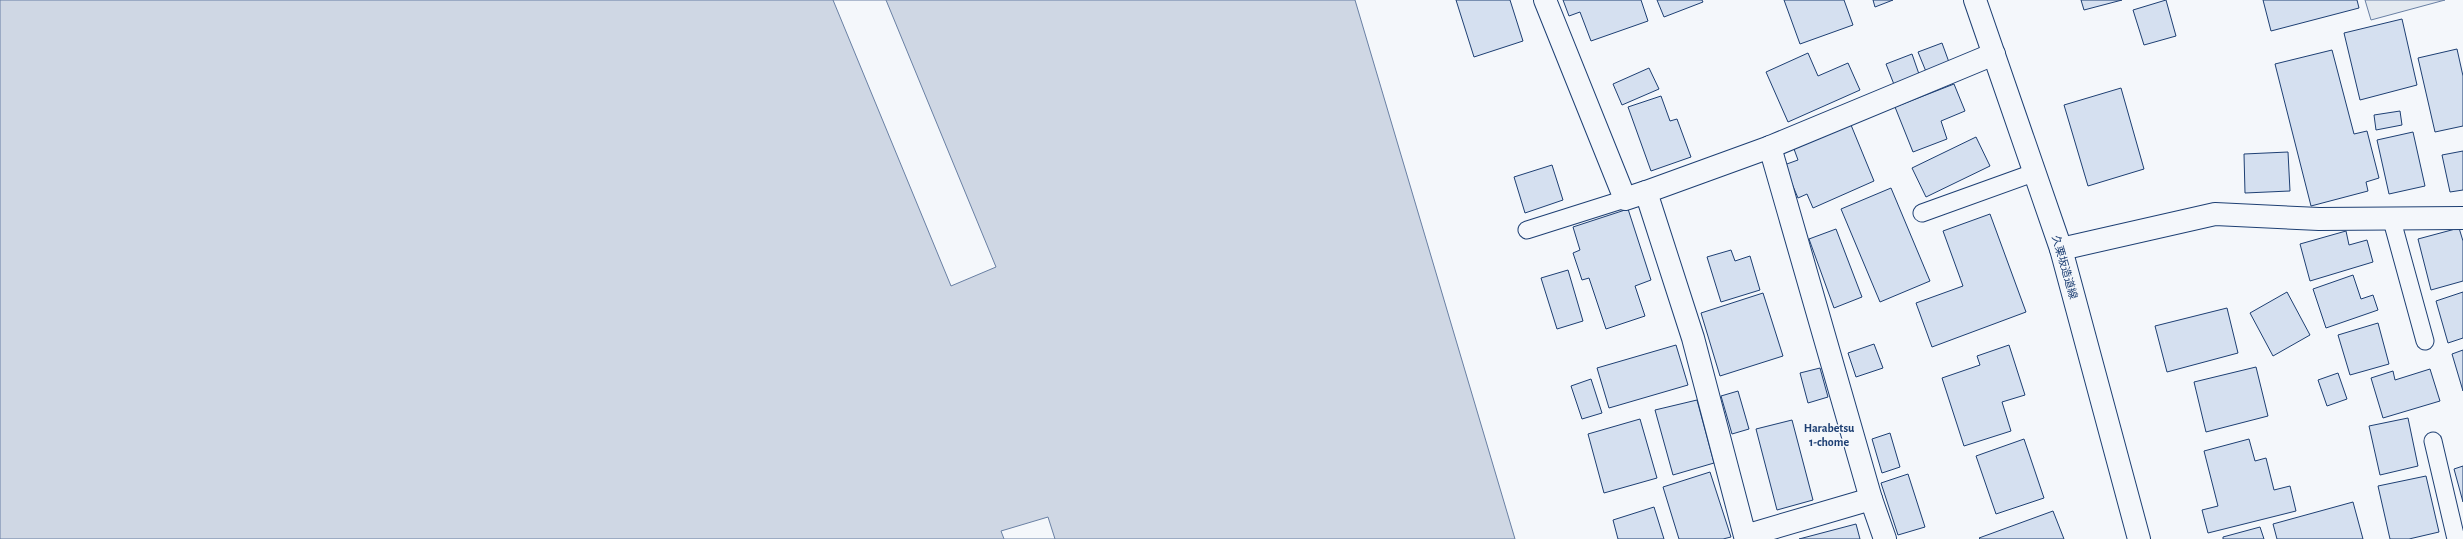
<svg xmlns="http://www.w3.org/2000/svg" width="2463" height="539" viewBox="0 0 2463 539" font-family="'Alegreya Sans','Noto Sans JP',sans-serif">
<rect width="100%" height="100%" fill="#f4f7fb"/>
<polygon fill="#e3e9f0" stroke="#687fa3" points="2365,0 2445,0 2371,20"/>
<polygon fill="#cfd7e4" stroke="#687fa3" points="0,0 1355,0 1515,539 0,539"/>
<g fill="#f4f7fb" stroke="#687fa3">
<polygon points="833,0 886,0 996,267 951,286"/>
<polygon points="1048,517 1055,539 1004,539 1001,531"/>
</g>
<g fill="#d5e0f0" stroke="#1d3f73">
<polygon points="1456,0 1510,0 1523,41 1474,57"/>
<polygon points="1563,0 1641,0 1648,21 1591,41 1580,12 1569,16"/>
<polygon points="1657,0 1702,0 1703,2 1664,17"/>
<polygon points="1784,0 1844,0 1853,25 1800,44"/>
<polygon points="1873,0 1893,0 1875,7"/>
<polygon points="2081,0 2122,0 2084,10"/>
<polygon points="2166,0 2176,36 2144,45 2133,10"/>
<polygon points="2263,0 2357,0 2359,8 2271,31"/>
<polygon points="2402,19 2417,85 2360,100 2344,33"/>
<polygon points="1942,43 1950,65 1927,74 1918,52"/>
<polygon points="2457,49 2463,76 2463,126 2435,132 2418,58"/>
<polygon points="2332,50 2354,134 2367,131 2379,178 2366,182 2368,191 2311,206 2275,64"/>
<polygon points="1808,53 1818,76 1848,63 1860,90 1788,122 1766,72"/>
<polygon points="1912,54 1920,77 1895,87 1886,64"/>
<polygon points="1649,68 1659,89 1622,105 1613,84"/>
<polygon points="1954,84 1965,111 1941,121 1947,139 1913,152 1895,107"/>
<polygon points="2121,88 2144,169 2088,186 2064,105"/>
<polygon points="1661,96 1670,121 1677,119 1691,157 1651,171 1628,107"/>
<polygon points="2400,111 2402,125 2376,130 2374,115"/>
<polygon points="1851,125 1874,181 1813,208 1807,194 1798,198 1784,165 1798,160 1794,149"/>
<polygon points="2413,132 2425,186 2389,194 2377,140"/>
<polygon points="1976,137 1990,166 1926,197 1912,168"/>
<polygon points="2463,151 2463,190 2450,192 2442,155"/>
<polygon points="2288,152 2290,191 2245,193 2244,154"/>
<polygon points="1552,165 1563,200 1525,213 1514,177"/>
<polygon points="1891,188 1930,281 1880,302 1841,209"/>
<polygon points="1628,209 1651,280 1635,286 1645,316 1606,329 1589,278 1582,280 1573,253 1580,250 1573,227"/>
<polygon points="1990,214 2026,312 1932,347 1916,303 1963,286 1943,231"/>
<polygon points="2459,228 2463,241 2463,281 2431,290 2418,239"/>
<polygon points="1836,229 1862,297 1834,308 1809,239"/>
<polygon points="2346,231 2349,245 2367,240 2373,262 2310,281 2300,244"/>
<polygon points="1731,250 1735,261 1750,256 1760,290 1721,302 1707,257"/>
<polygon points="1568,270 1583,321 1557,329 1541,278"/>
<polygon points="2353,275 2361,299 2373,295 2378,310 2326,328 2313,289"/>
<polygon points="2287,292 2310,335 2273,356 2250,313"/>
<polygon points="2463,292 2463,338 2448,343 2436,301"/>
<polygon points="1763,293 1783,356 1720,376 1701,313"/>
<polygon points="2227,308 2238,353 2167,372 2155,326"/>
<polygon points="2378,323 2389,364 2350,375 2338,335"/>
<polygon points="1874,344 1883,368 1856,377 1848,353"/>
<polygon points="1676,345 1688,385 1609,408 1597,368"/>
<polygon points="2009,345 2025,395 2002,402 2011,431 1964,446 1942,378 1980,365 1977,356"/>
<polygon points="2463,350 2463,391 2452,354"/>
<polygon points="2256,367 2268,416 2206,432 2194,382"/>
<polygon points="1820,368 1828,397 1808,403 1800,373"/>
<polygon points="2430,369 2440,401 2383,418 2371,378 2393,371 2395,380"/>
<polygon points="2338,373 2347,399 2327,406 2318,380"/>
<polygon points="1591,379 1602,413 1582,419 1571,386"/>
<polygon points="1738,391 1749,429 1732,434 1721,396"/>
<polygon points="1697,400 1714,463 1673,475 1655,410"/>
<polygon points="2408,418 2418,466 2380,475 2369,426"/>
<polygon points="1640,419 1657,478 1604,493 1588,434"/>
<polygon points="1792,420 1813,500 1777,510 1756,429"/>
<polygon points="1890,433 1900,467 1882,473 1872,439"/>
<polygon points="2024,439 2044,498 1996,514 1976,456"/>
<polygon points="2249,439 2255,461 2266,458 2274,490 2290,486 2296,511 2208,533 2202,510 2218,506 2204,451"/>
<polygon points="2463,466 2463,502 2454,469"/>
<polygon points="1710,472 1731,537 1723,539 1679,539 1663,487"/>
<polygon points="1908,474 1925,527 1898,535 1881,483"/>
<polygon points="2426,476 2439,532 2409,539 2390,539 2378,486"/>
<polygon points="2353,502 2363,539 2277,539 2273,524"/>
<polygon points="1654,507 1664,539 1618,539 1613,520"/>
<polygon points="2053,511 2064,539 1980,539 1979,538"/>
<polygon points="1856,524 1860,539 1799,539"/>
<polygon points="2260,527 2264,539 2223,539 2223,537"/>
</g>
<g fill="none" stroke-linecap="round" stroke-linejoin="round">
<defs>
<g id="service">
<polyline points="1922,213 2036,172"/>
<polyline points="2391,217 2425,341"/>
<polyline points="1527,230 1625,199"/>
<polyline points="2433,441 2456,539"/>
</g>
<g id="minor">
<polyline points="1545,0 1625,199 1646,192 1693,338 1745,536 1871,499"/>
<polyline points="1770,147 1871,499 1885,539"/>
<polyline points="1646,192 1770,147 1994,54"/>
<polyline points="2061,249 2215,214 2319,219 2463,218"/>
</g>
<polyline id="secondary" points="1975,0 2061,249 2139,539"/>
</defs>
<use href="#service" stroke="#1d3f73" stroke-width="19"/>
<use href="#minor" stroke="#1d3f73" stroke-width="24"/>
<use href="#secondary" stroke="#1d3f73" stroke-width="24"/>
<use href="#service" stroke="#f4f7fb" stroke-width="17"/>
<use href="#minor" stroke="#f4f7fb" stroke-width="22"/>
<use href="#secondary" stroke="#f4f7fb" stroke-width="22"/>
</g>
<g text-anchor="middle" stroke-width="3" stroke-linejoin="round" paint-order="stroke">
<g font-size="11" fill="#1d3f73" stroke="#f4f7fb">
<text transform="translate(2065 267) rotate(74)" y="4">久栗坂造道線</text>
</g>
<g font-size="12" font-weight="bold" fill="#1d3f73" stroke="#f4f7fb">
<text x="1829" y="432">Harabetsu<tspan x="1829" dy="14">1-chome</tspan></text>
</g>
</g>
</svg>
